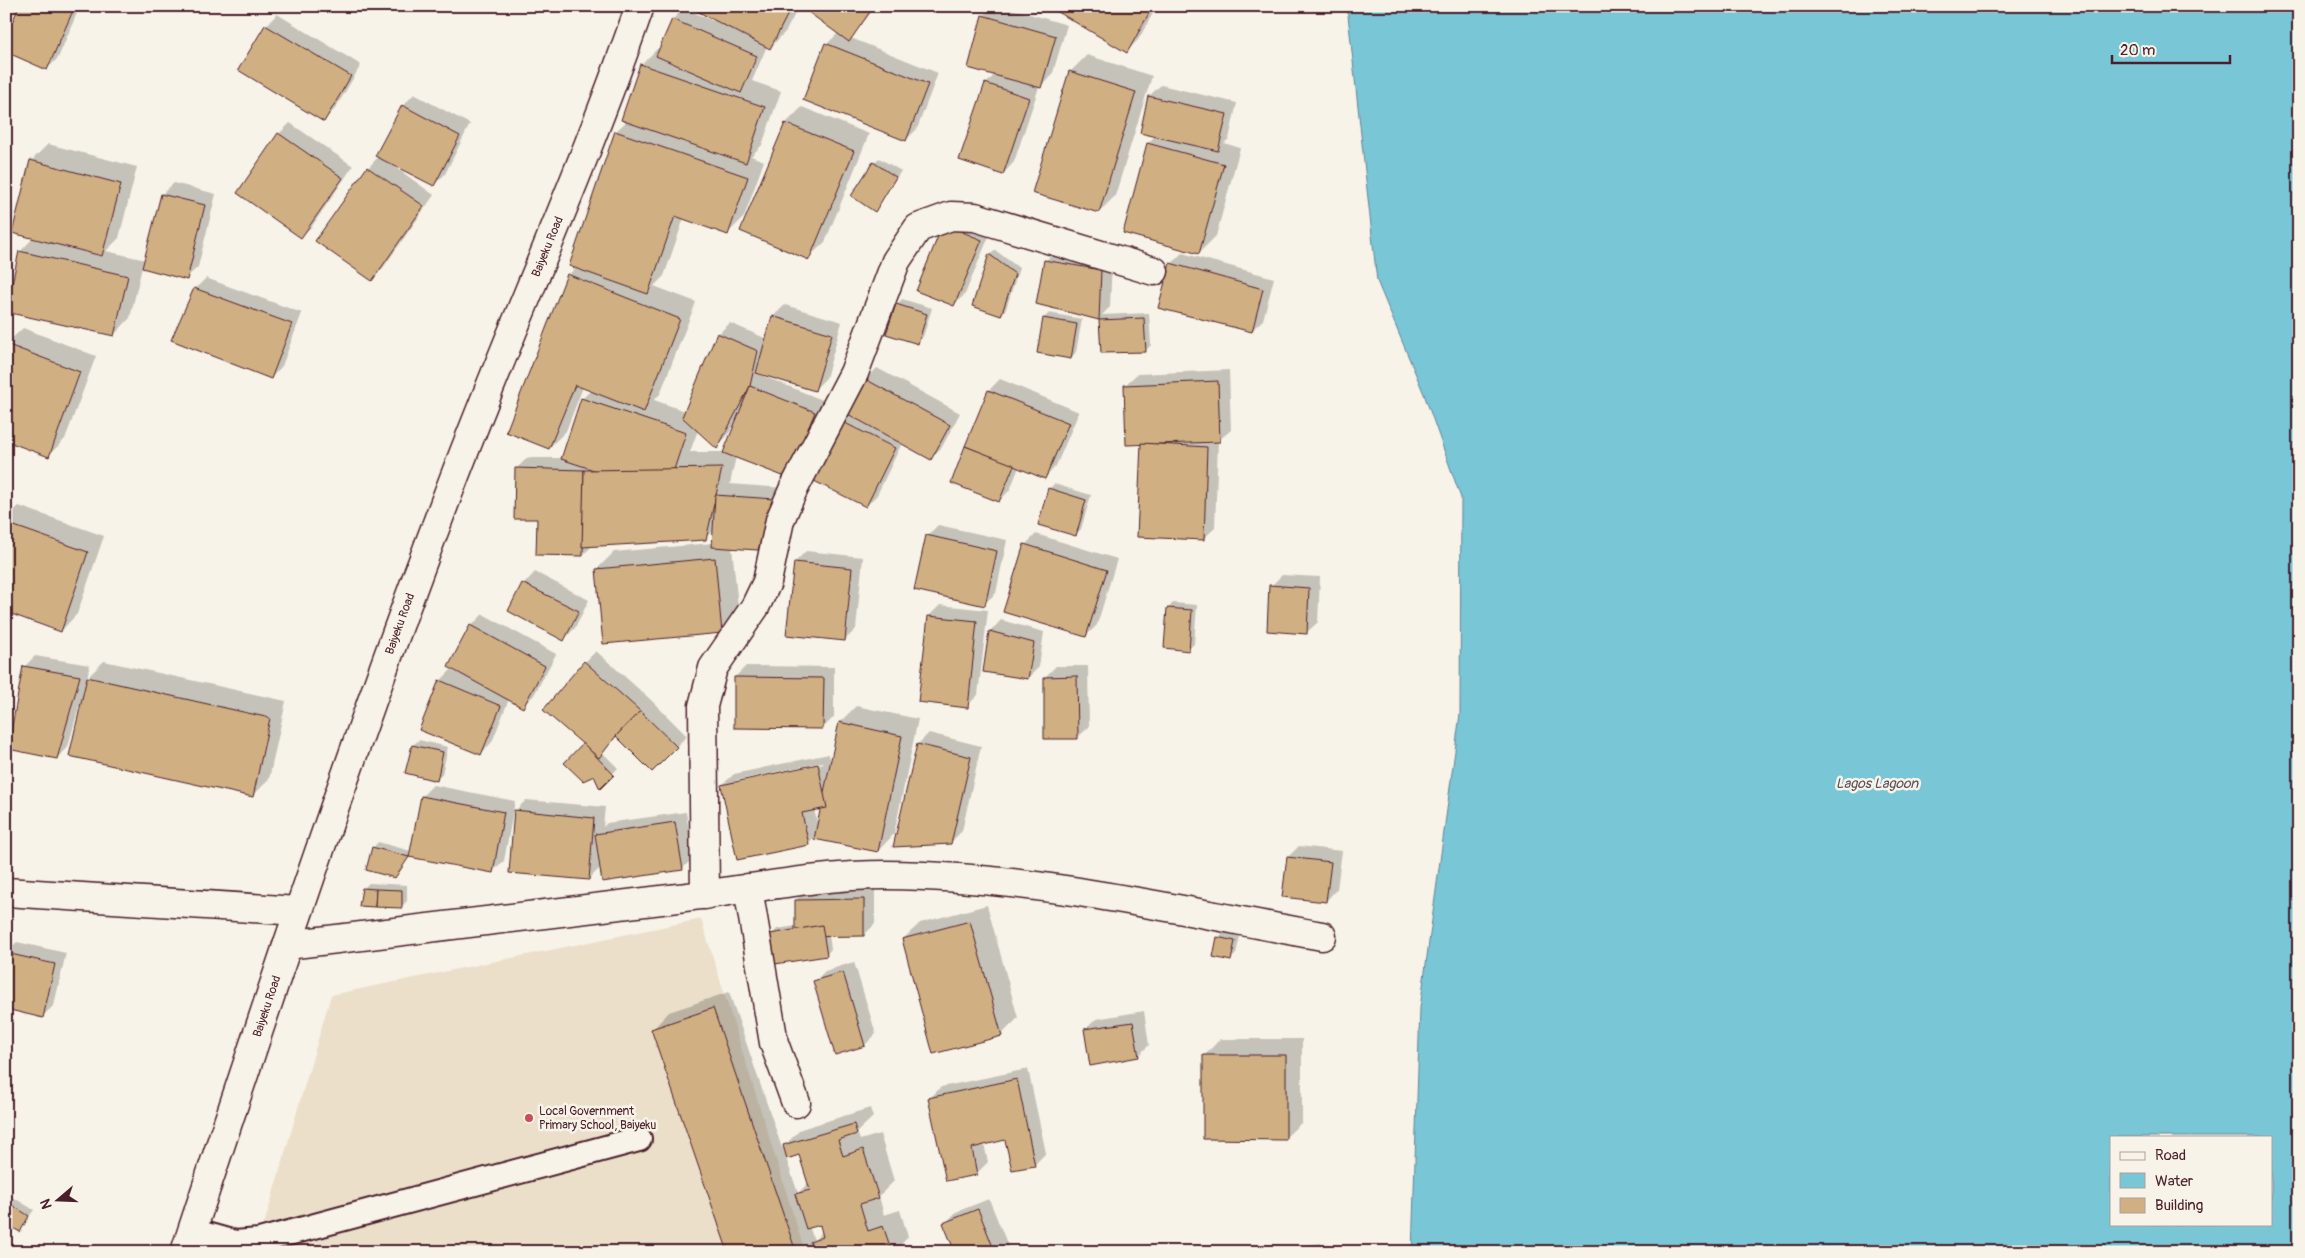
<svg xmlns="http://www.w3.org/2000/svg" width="2305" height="1258" viewBox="0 0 2305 1258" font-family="Pangolin,sans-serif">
<rect width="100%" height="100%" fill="#f7f3e8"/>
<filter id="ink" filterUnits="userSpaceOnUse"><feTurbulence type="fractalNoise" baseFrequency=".02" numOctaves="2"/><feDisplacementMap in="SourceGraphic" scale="10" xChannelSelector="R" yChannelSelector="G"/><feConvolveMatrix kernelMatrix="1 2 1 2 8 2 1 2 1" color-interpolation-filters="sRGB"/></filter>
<g filter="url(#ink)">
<polygon fill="#ebdfca" points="701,919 805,1252 256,1252 331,995"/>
<path fill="#79c6d7" stroke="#668392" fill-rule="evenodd" d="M1347 6H2299V1252H1412L1420 1008 1460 714 1461 498 1424 394 1377 281ZM2111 1137H2271V1224H2111Z"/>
<g fill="#0003" fill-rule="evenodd">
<polygon points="21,6 80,6 58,58 47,69"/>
<polygon points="359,6 368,6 365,10"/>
<path d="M690 6H799L786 31 770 48 767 46 752 81 781 91 762 145 751 156 764 161 744 217 728 233 684 218 664 276 654 286 696 302 660 394 654 400 685 411 718 334 730 323 767 339 773 316 785 305 842 322 826 378 815 389 759 373 758 374 825 401 799 466 736 456 730 484 785 488 769 538 758 549 732 547 739 616 722 632 597 569 614 552 713 543 714 530 705 538 593 545 583 555 538 518 516 469 527 458H562L582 399 591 390 583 387 566 431 549 448 568 275 576 268 570 266 616 131 627 121 641 65 658 48 660 49 673 19 684 8 713 21 714 19ZM735 423H736L725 452H690L698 430 717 447 727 436Z"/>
<polygon points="876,6 851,38 938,73 917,129 906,140 827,44 838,33 801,7"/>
<polygon points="993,6 1002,6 1067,25 1052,76 1039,87 1014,162 1003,174 986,84 995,74 969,67 984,15"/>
<polygon points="1050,6 1157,6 1138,40 1127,51"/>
<polygon points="277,14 361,65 335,109 324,120 240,70 266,26"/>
<polygon points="1087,55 1152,76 1115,196 1099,212 1070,72"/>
<polygon points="1161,85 1237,103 1229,139 1224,143 1240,148 1216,236 1199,253 1124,232 1148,143 1156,135 1142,132 1149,96"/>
<polygon points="414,94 470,124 445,174 434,185 392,163 391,164 434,195 383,268 372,279 317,241 368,168 379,156 403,106"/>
<polygon points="802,107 869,134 825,242 808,258 742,230 786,123"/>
<polygon points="290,123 353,166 312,226 301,237 279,134"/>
<polygon points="48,144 137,167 119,238 106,251 146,260 162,194 174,183 216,194 198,267 186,278 142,267 130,318 114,335 20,252 34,237 31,161"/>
<polygon points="879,158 901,171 875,210 874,163"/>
<polygon points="944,225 992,229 965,294 954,305"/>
<polygon points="995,250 1019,268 1006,309 1001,314 974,305 990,255"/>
<polygon points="1057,250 1112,259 1110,307 1102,315 1149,313 1151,345 1146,350 1102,352 1100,319 1038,303 1045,261"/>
<polygon points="1182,253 1274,278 1263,320 1251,331 1171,264"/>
<polygon points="206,278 302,313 282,366 271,378 195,289"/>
<polygon points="902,299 932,308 923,337 918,342 897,305"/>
<polygon points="1049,313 1082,319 1076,352 1071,358 1044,318"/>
<polygon points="23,328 96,356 65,439 48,456 6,344"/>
<polygon points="877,368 960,413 942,447 931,458 902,443 877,495 866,506 842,422 850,414 866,379"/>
<polygon points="1229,370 1231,430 1218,441 1215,528 1203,539 1142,443 1125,385 1137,374"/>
<polygon points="1000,379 1079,412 1056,466 1045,478 1019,467 1010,490 999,501 953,483 989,390"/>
<polygon points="1054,484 1091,495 1081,529 1076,534 1049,489"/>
<polygon points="19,506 104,536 77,614 61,631 6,611 6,518"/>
<polygon points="938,525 1007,540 996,593 984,604 927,536"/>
<polygon points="1036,534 1117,559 1097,625 1086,636 1025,545"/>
<polygon points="806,551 863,557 856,629 845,640 795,562"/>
<polygon points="535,572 589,600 575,628 564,639 509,611 524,584"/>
<polygon points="1282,575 1320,577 1318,622 1306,633 1271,586"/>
<polygon points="1173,603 1197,605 1194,644 1189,649 1168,609"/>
<polygon points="940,605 988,610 978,695 967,706 929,616"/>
<polygon points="483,614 556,654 534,695 523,706 509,699 492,742 481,754 440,681 451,670 459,673 460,672 450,666 471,626"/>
<polygon points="1001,620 1044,632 1039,667 1028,678 990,632"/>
<polygon points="596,651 651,700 687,736 652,770 617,736 603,753 618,768 600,787 584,744 585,662"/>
<polygon points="35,656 90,665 87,678 104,661 286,701 269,779 253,796 79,706 68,747 57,758 24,667"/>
<polygon points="746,666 834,667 834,717 823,728 735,677"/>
<polygon points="1056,666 1088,666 1089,727 1077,738 1045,677"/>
<path d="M856 706 918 719 894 834 878 851 814 837 808 844 722 785 734 774 829 754 831 765 840 722ZM823 762 824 764 734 784V781ZM822 807 818 826 814 809Z"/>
<polygon points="929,733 981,746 962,831 950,843 918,744"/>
<polygon points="419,740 448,747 442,774 437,780 406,772 413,745"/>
<polygon points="433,785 515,801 504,861 492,872 410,856 394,877 373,848 378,842 411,851 422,796"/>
<polygon points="526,800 605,807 603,827 607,823 686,812 693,858 682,869 601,867 589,879 515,811"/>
<polygon points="1299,846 1342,851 1337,889 1326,901 1288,857"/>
<polygon points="369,883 407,885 407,901 401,907 363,889"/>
<polygon points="875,888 875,924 864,935 829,935 831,949 826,955 772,934 777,929 796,926 796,900 807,889"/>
<polygon points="987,905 1018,1018 1001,1035 903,939 920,923"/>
<polygon points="1224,932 1240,936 1236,954 1231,959 1219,937"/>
<polygon points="6,936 11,937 7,951 17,942 66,953 54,1005 43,1016 6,1008"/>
<polygon points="854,962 876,1034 865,1045 814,982 825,971"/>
<path d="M729 992 782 1148 801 1129 870 1108 873 1117 857 1132 860 1140 880 1134 894 1181 879 1196 884 1215 900 1210 908 1237 894 1252H729L653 1029 669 1012ZM800 1153 809 1182 798 1193 786 1158ZM821 1223 823 1231 814 1240 809 1226Z"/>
<polygon points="1144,1011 1149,1045 1138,1056 1085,1030 1096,1019"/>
<polygon points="1220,1039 1302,1039 1302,1122 1285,1138 1204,1056"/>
<polygon points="1028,1069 1046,1153 1035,1164 1013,1169 1006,1139 984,1144 988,1162 977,1173 947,1180 930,1098 941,1087"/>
<polygon points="6,1193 34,1210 19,1230 6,1222"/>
<polygon points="989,1199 1009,1248 1006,1252 956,1252 945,1224 956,1212"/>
<polygon points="1321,1243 1322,1252 1293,1252 1299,1246"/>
</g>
<g fill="#d0b083" stroke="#4a1f2b">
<polygon points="19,6 75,6 47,70 6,52 6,37"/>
<polygon points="687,6 792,6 770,49"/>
<polygon points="800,6 874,6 849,42"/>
<polygon points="1048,6 1153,6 1127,53"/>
<polygon points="982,15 1056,36 1041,88 968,68"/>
<polygon points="672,19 757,56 741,93 656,56"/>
<polygon points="265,25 351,76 324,122 238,70"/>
<polygon points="825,43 928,84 906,141 803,100"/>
<polygon points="640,64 765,107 746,163 621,120"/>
<polygon points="1069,71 1136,92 1099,213 1032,193"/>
<polygon points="985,83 1029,98 1003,175 959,160"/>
<polygon points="1148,96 1227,114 1218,151 1140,133"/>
<polygon points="402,105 460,136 434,186 375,156"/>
<polygon points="785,123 854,151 809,260 740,231"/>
<polygon points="615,131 748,177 728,235 675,216 648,294 569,266"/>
<polygon points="278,133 343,178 301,238 237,193"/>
<polygon points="1147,143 1224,164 1199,254 1123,233"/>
<polygon points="30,160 121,184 102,256 12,233"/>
<polygon points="873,162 896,177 875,212 851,196"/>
<polygon points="367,167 424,206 372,281 315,241"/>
<polygon points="161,194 205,205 187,280 142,268"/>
<polygon points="943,224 982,240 954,306 916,291"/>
<polygon points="19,251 128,276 114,336 6,312"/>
<polygon points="989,254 1015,274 1001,316 972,306"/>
<polygon points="1044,260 1101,270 1099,320 1036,304"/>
<polygon points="1170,263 1263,289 1252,332 1158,308"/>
<polygon points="567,274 680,319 644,412 575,385 549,449 506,432"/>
<polygon points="194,288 292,324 271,379 171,340"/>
<polygon points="896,304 927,314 918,344 886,334"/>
<polygon points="772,316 832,334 815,391 756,373"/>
<polygon points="1043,318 1077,324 1071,359 1037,353"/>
<polygon points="1144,318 1146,352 1101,353 1099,320"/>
<polygon points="717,333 758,351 750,386 717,449 682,417"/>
<polygon points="6,344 80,372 49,457 6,441"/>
<polygon points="865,379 950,425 931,460 846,413"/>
<polygon points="1218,381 1220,442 1126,445 1124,385"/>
<polygon points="750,386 815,412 788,478 723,453"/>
<polygon points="988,390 1069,423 1045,479 965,446"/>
<polygon points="581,398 686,433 666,494 561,459"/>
<polygon points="841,421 895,448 866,507 812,480"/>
<polygon points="1141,443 1207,447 1204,540 1137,537"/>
<polygon points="965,446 1014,465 999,502 951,483"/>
<polygon points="515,468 584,470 583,556 536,555 537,519 514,519"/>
<polygon points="722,468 706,540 582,547 584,470"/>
<polygon points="1048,488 1086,500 1076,536 1038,525"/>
<polygon points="715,495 775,499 758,550 712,547"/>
<polygon points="6,523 88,552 61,632 6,612"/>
<polygon points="926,535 997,551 985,606 914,590"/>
<polygon points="1024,544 1107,570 1086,637 1003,612"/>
<polygon points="715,558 722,633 603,644 596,569"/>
<polygon points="794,562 852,568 845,641 786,635"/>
<polygon points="522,583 579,611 564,641 508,611"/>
<polygon points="1269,585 1309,588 1307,634 1267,631"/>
<polygon points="1167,608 1192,610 1189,651 1164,648"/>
<polygon points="928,616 977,621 968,708 918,702"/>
<polygon points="470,625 545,666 523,708 448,667"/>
<polygon points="989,631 1034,643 1028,679 983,672"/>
<polygon points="584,661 640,711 616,736 599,758 543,710"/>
<polygon points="23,666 80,676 57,759 8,749"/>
<polygon points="1077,676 1078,739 1044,739 1044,677"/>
<polygon points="87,677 270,718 253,797 69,756"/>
<polygon points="734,677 824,678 823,729 734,728"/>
<polygon points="439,680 501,706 481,755 419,730"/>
<polygon points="640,711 677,747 652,772 616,736"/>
<polygon points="839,722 902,736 878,852 814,839"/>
<polygon points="583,743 614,775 600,789 594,776 583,781 564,763"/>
<polygon points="917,744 971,757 951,844 893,847"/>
<polygon points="412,745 443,752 437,781 405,773"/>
<polygon points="818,764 827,808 802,813 809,845 737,860 721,785"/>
<polygon points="421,796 504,812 493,873 409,857"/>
<polygon points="514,810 594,818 589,880 509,873"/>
<polygon points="675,822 683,870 602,882 595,834"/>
<polygon points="372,847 409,857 395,878 366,870"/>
<polygon points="1287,857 1331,862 1326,902 1282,897"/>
<polygon points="362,888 376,889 375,907 359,906"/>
<polygon points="376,889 402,890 402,908 375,907"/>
<polygon points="864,899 864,936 795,937 795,900"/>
<polygon points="970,921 1002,1036 933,1054 902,939"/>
<polygon points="822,925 827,956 775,964 770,934"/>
<polygon points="1217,937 1235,941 1231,961 1213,957"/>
<polygon points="6,953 55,964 43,1018 6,1009"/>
<polygon points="843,972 865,1046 835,1055 813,981"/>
<polygon points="713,1008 796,1252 728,1252 651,1029"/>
<polygon points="1133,1022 1139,1057 1090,1066 1084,1029"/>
<polygon points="1203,1055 1286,1055 1286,1140 1203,1139"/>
<polygon points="1017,1079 1035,1166 1012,1170 1005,1140 972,1148 977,1175 946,1181 928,1098"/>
<polygon points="854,1124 857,1134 838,1140 843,1156 863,1149 879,1198 860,1204 868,1231 883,1226 892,1252 813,1252 810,1242 823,1237 820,1225 806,1229 795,1194 810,1190 799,1155 787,1159 783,1145"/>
<polygon points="6,1201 29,1216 20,1232 6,1224"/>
<polygon points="978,1209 995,1252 955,1252 943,1223"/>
<polygon points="1316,1248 1317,1252 1292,1251"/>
</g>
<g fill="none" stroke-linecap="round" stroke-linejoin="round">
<defs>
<polyline id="service" points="192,1231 235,1243 259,1241 639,1139"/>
<g id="minor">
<polyline points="748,888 774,1043 796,1103"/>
<polyline points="6,892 298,911"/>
<polyline points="705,895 703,706 713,668 755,607 767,582 780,520 793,490 854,373 896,261 918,228 951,216 975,217 1154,271"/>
<path d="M287 945C417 930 547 914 678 898 747 890 816 875 886 875 1033 876 1178 910 1322 936"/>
</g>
<g id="secondary">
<path id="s1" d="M185 1252C268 1001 351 750 445 502 507 336 582 174 640 6"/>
</g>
</defs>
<use href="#service" stroke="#4a1f2b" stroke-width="28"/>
<use href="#minor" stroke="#4a1f2b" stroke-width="31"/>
<use href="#secondary" stroke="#4a1f2b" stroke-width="31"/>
<use href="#service" stroke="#f7f3e8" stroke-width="24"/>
<use href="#minor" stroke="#f7f3e8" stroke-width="28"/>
<use href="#secondary" stroke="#f7f3e8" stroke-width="28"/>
</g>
</g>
<circle fill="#d1495b" stroke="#f7f3e8" stroke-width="2" cx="529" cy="1118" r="5"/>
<g text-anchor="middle" stroke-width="5" stroke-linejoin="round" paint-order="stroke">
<g font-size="12" fill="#4a1f2b" stroke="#f7f3e8">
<text dy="4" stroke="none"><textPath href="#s1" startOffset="1069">Baiyeku Road</textPath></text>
<text dy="4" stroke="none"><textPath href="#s1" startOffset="664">Baiyeku Road</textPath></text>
<text dy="4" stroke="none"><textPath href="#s1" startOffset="259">Baiyeku Road</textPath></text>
</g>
<g font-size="12" fill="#4a1f2b" stroke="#f7f3e8" text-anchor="start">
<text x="539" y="1115">Local Government<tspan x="539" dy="14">Primary School, Baiyeku</tspan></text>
</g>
<g font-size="14" font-style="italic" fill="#58515f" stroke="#f7f3e8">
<text x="1877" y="788">Lagos Lagoon</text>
</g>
</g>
<rect width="2305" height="1258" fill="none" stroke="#f7f3e8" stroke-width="25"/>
<rect x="12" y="12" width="2280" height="1233" fill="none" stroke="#4a1f2b" stroke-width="2" filter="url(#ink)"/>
<rect x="2110" y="1136" width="162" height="90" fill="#f7f3e8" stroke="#b29e9c"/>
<rect x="2120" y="1152" width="25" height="8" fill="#f7f3e8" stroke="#b29e9c"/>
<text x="2155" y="1160" font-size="15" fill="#4a1f2b">Road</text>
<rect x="2120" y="1173" width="25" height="15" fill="#79c6d7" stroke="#b29e9c"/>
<text x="2155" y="1186" font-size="15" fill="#4a1f2b">Water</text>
<rect x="2120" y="1198" width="25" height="15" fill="#d0b083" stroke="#b29e9c"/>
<text x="2155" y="1210" font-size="15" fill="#4a1f2b">Building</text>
<g transform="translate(58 1200) rotate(251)" stroke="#f7f3e8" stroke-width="4" paint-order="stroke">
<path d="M0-4L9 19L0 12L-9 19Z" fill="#4a1f2b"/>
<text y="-8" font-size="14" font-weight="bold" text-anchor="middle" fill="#4a1f2b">N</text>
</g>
<path d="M2112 55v8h118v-8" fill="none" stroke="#4a1f2b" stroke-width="2.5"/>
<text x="2120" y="55" font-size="15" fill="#4a1f2b" stroke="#f7f3e8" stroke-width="4" paint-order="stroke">20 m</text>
</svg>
